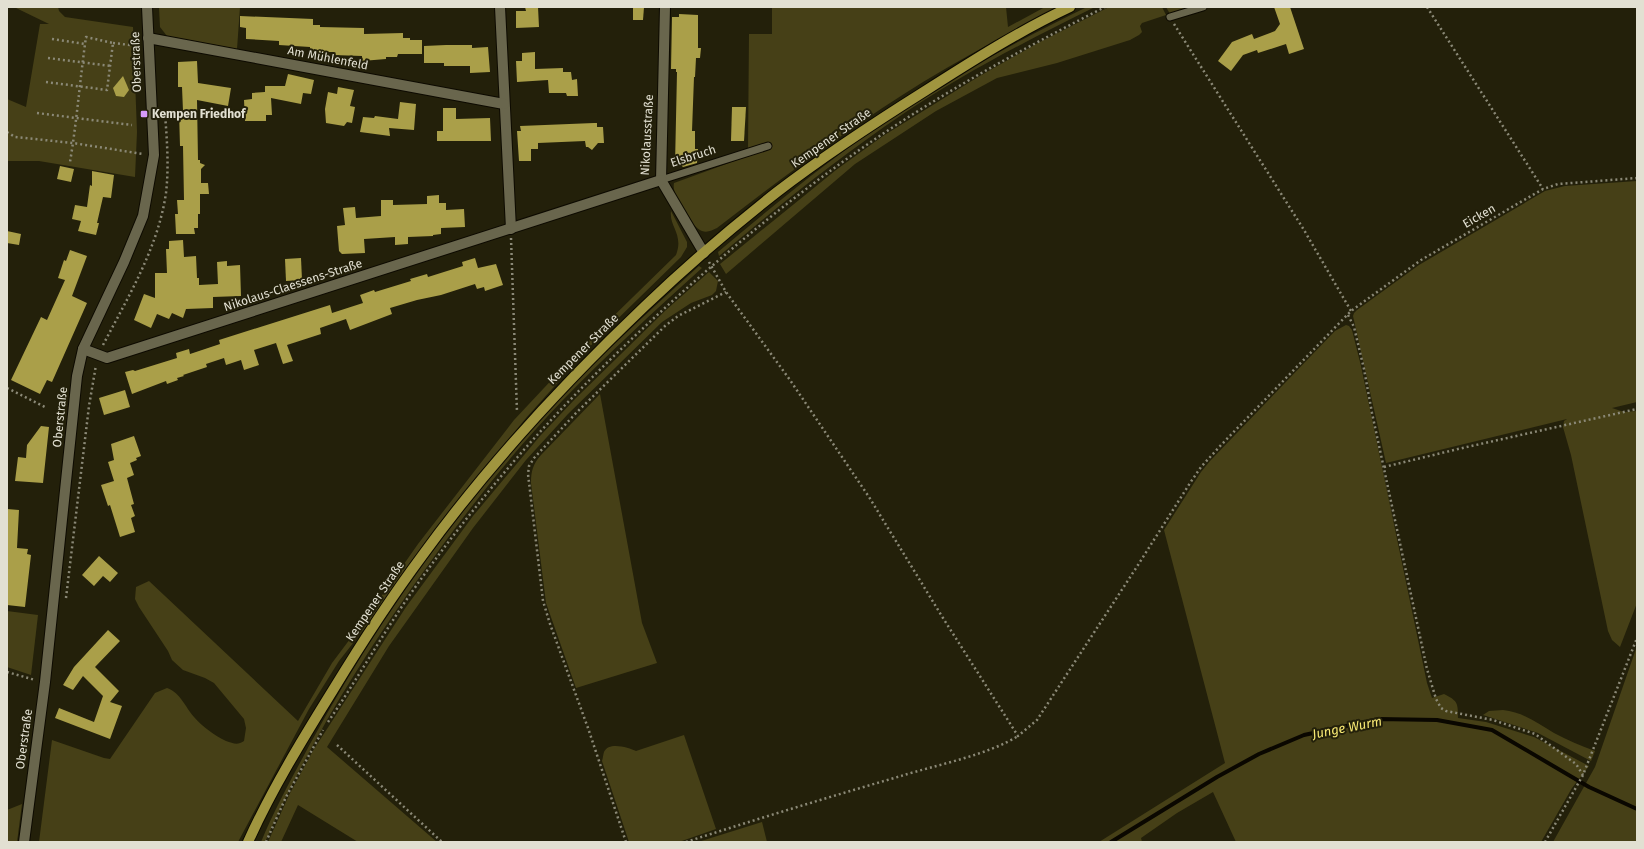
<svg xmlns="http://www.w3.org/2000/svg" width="1644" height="849" viewBox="0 0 1644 849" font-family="'Fira Sans',sans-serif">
<rect width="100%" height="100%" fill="#23200a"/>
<g fill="#464017">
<polygon points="14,7 58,7 59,11 65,17 133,27 137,132 135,177 39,161 7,161 7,99 26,107 40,24 49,24"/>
<polygon points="159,7 240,7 237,49 167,36 160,27"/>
<path d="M772 7H1006L1008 27 1045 7H1059C1014 31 968 55 923 82 852 126 784 176 717 228 712 230 708 233 702 231 691 227 671 195 674 183L770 148 769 142 748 148 749 34H772Z"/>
<path d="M1087 7H1095C1030 39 964 73 903 114 838 158 778 206 719 256L718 252C775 204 832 157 895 115 956 74 1021 39 1087 7Z"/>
<polygon points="1109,7 1162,7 1166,15 1142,23 1140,26 1142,32 1139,35 1130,40 1057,63 997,78 936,111 855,164 726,274 720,264 836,170 883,136 978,77 1038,43"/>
<polygon points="1166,7 1190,7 1170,14"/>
<polygon points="1637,181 1637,402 1612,408 1624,412 1637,411 1637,603 1620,647 1612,640 1608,631 1571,455 1563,427 1564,421 1567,419 1386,463 1353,316 1354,313 1357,310 1419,265 1545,191 1565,186"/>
<path d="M671 211 687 242V247L681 257 595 341 526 418 449 512 379 610 339 661 309 709 238 842H39L52 740 104 758 110 759 155 693 167 688C181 693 185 707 194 717 203 727 214 735 226 741 233 743 237 746 244 741L246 728 244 719 214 683 205 678 183 670 172 660 168 651 139 607 135 599 136 587 149 581 298 721 332 663 371 611 418 544 514 420 589 340 676 255C684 234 669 227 671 211Z"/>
<path d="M699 266 702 268C654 311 607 355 562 401 506 459 457 524 411 589 355 669 304 753 265 842H261C275 808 293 776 310 744 373 628 451 519 539 421 588 366 644 316 699 266Z"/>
<polygon points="709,272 718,281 716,291 712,295 691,303 662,322 568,414 526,460 473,528 389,646 327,747 437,842 358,842 298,805 281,842 268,842 289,795 314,749 406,607 473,516 540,436 576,398 666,310"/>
<path d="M1346 325 1349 326 1352 330 1361 366 1427 683 1432 698 1444 694C1458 701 1458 703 1458 718L1486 722 1534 737 1589 766 1572 788 1541 842H1236L1213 792 1177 813 1141 838 1142 842H1099L1225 763 1164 530 1201 472 1210 461 1335 331Z"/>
<path d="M600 394 642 623 657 663 576 688 546 603 531 483C531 471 533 464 541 455Z"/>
<polygon points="7,611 38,615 31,675 7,667"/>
<polygon points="1637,646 1637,842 1553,842 1595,767"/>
<path d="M1503 710C1523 712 1537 723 1554 733 1567 740 1581 746 1595 751L1591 761 1538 733 1483 715 1489 711Z"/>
<path d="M684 735 716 829 679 842H629L602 761C603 758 603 755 604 752 609 741 629 748 636 751Z"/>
<polygon points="22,804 17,842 7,842 7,810"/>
<polygon points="762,822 767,842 698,842"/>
</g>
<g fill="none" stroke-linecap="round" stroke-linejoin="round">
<polyline stroke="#0a0700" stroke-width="4" points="1111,842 1217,777 1259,754 1304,735 1379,719 1437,720 1492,730 1589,787 1637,809"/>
</g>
<g fill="#aa9f49">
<polygon points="525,7 538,7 539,27 516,28 516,11 526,11"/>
<polygon points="633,7 644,7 643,20 633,20"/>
<polygon points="1274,7 1290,7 1304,49 1289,54 1286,44 1258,53 1257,50 1243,55 1231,71 1218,61 1232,42 1252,34 1254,39 1275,31 1280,24"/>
<polygon points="679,14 698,15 698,48 701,48 700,58 696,58 695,77 694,77 692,131 695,131 695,149 698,149 697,163 683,167 682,166 675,165 677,72 676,72 676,69 671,69 672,17 679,17"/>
<polygon points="240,16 313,19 313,25 320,25 320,27 364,28 364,34 403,33 403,38 410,38 410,40 422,40 422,54 398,54 397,57 386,57 386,59 362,61 362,56 333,55 333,52 310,52 310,47 279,45 279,41 246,39 246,28 240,27"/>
<polygon points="446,45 472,45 472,48 488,47 490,72 470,73 470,66 444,66 444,63 424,63 424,46"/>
<polygon points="535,52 535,69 563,68 563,72 571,72 572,80 577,79 578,96 567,96 566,93 549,93 548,80 517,82 516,61 522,61 522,53"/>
<polygon points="197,61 198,83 231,88 228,106 197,100 198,160 200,160 200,163 205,165 201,169 201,183 208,183 209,194 200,194 200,214 198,214 198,228 194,228 195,234 176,234 175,214 178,214 177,200 184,200 183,146 180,146 179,111 183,111 182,87 178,87 178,62"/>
<polygon points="288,74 314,80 311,94 303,93 301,104 271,98 272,115 266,115 266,121 245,121 244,100 252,99 252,93 265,92 265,86 285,86"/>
<polygon points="123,76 129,90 124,97 116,96 113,88"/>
<polygon points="338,87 354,90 350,106 355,107 352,123 347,122 344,126 326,123 325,109 328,92 337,94"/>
<polygon points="400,102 416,104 414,130 389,128 390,136 360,132 363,117 374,118 375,116 398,119"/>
<polygon points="732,107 746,107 744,141 731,141"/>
<polygon points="443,108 456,108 456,119 490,118 491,141 437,141 437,131 443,131"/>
<polygon points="594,123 597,123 597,127 603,127 604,143 598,143 592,150 588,147 586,147 585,141 538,143 538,149 531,149 531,161 519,161 517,131 521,131 520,126"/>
<polygon points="60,166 74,169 71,182 57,179"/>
<polygon points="92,171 114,175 111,198 103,197 97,223 99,223 96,235 78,231 81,221 72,219 75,205 87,207 90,185 92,186"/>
<polygon points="439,195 439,203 446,203 446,210 464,209 465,227 441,228 441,234 433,235 433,236 408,237 408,244 395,245 395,237 364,239 365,253 342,254 339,251 337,226 345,225 343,208 355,207 356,218 381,216 381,200 393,200 393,205 427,204 427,196"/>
<polygon points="7,231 21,234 19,245 7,243"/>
<polygon points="183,240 184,257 196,256 197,278 199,278 199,285 218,284 217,262 227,261 227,266 240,265 241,296 213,297 213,308 186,309 183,318 172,313 169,319 157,314 151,328 134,320 144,294 155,298 155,273 167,273 166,249 169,249 169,241"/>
<polygon points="70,250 87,256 72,296 87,303 52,382 47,380 40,394 11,380 41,317 47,320 65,280 58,278 64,260 66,261"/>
<polygon points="301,258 302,280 286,281 285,259"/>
<polygon points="475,258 478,268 496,264 503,285 485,291 484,287 477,289 475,284 441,295 417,300 390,308 392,314 350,330 346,319 320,328 321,334 287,345 293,361 283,364 276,343 254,350 259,365 244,370 241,360 226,365 224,358 206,364 207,367 183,375 184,376 177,378 178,380 167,384 166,381 132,394 125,372 133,370 135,371 177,358 176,353 189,349 190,354 220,344 219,340 330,305 332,313 363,303 360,295 374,290 375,292 411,281 410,279 427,274 428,277 463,266 462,262"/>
<polygon points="125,390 130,407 104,415 99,398"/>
<polygon points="41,426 49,427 43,483 15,481 18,457 26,458 27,445"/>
<polygon points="134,436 141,456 136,458 137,460 130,463 134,475 127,478 134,504 131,505 135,516 131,518 135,532 120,537 110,505 108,506 101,485 114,481 108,462 114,460 111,444"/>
<polygon points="7,509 19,510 17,548 28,549 27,554 31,555 25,607 7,605"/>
<polygon points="99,556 118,573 110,582 103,576 94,586 82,575"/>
<polygon points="108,630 120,641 95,667 119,691 110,702 122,706 110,739 55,718 59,708 94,722 103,696 83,676 73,690 63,685 74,667"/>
</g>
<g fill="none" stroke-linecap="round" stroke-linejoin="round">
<defs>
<g id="lane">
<polyline points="1170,17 1203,7"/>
<polyline points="661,180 768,146"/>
</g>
<g id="street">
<polyline points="500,7 511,229"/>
<polyline points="148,38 504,104"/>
<polyline points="661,180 665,7"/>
<polyline points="661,180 704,253"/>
<polyline points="83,349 107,358 661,180"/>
<polyline points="24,842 45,682 77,376 83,349 124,262 143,216 154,155 147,7"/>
</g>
<path id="primary" d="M248 842C272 789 302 740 333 690 361 644 390 599 422 556 488 465 564 383 645 306 687 266 731 228 777 192 824 156 874 123 925 91 972 61 1019 31 1070 7"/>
</defs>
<use href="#lane" stroke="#0d0a00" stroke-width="9"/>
<use href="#street" stroke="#0d0a00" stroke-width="12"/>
<use href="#primary" stroke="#0d0a00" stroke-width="12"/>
<g stroke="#8b8977" stroke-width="2.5" stroke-dasharray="2 3" stroke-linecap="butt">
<polyline points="1427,7 1543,189"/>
<polyline points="1174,24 1304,230 1351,311"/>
<polyline points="52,39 85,44"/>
<polyline points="113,43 139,46"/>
<polyline points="48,58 111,66"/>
<path d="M46 82 107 90 113 43 86 37C80 79 77 120 70 162"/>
<polyline points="37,113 132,125"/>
<polyline points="7,132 15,137 73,143 143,154"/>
<polyline points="511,238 517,412"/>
<polyline points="709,262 726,292 790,380 869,497 943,618 1018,736 1037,720 1138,565 1190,483 1201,467 1222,444 1351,311 1421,260 1543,189 1558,184 1637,178"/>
<polyline points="1348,315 1354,327 1364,369 1372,413 1427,669 1436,699 1441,708 1446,711 1493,720 1535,734 1576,764 1583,775"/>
<path d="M103 345C128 297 158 248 166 193 169 167 167 140 165 114"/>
<polyline points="7,388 45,407"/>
<polyline points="1384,467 1458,449 1637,409"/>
<polyline points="66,598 89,406 96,365"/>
<polyline points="7,672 35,680"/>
<path d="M328 722C356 681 381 637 409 596 437 556 467 517 498 480 553 414 614 354 678 296 756 226 837 161 926 106 984 70 1044 38 1105 7"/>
<polyline points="337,745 442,842"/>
<polyline points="266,842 286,797 323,730"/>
<polyline points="626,842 588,728 550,624 543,601 528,474 529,466 534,458 577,412 665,326 678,316 726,292"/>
<path d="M686 842C757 819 829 797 901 776 936 765 988 755 1018 736"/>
<polyline points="1545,842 1583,775 1637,638"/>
</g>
<use href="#lane" stroke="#69664d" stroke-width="7"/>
<use href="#street" stroke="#69664d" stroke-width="10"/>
<use href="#primary" stroke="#a0953f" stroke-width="10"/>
</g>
<rect fill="#d69bfa" stroke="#23200a" stroke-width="1.5" x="140" y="110" width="8" height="8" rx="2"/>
<g text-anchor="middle" stroke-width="4" stroke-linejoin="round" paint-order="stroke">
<g font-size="12" fill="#e2e0d2" stroke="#23200a">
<text transform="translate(328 58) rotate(11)" y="4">Am Mühlenfeld</text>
<text transform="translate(136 62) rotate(-92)" y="4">Oberstraße</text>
<text transform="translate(647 135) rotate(-87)" y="4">Nikolausstraße</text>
<text transform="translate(831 138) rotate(-35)" y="4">Kempener Straße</text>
<text transform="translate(693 156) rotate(-18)" y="4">Elsbruch</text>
<text transform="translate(1479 216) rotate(-30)" y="4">Eicken</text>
<text transform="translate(293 285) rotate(-18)" y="4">Nikolaus-Claessens-Straße</text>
<text transform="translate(583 349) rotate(-45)" y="4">Kempener Straße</text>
<text transform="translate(60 417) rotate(-84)" y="4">Oberstraße</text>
<text transform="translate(375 601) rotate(-56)" y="4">Kempener Straße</text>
<text transform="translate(24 739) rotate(-82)" y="4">Oberstraße</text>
</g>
<g font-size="12" font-weight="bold" fill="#e2e0d2" stroke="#23200a" text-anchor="start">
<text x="152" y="118">Kempen Friedhof</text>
</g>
<g font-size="13" font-style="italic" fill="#f7e873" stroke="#23200a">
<text transform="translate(1347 727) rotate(-11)" y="5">Junge Wurm</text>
</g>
</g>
<rect width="1644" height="849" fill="none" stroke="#e2e0d2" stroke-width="16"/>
</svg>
